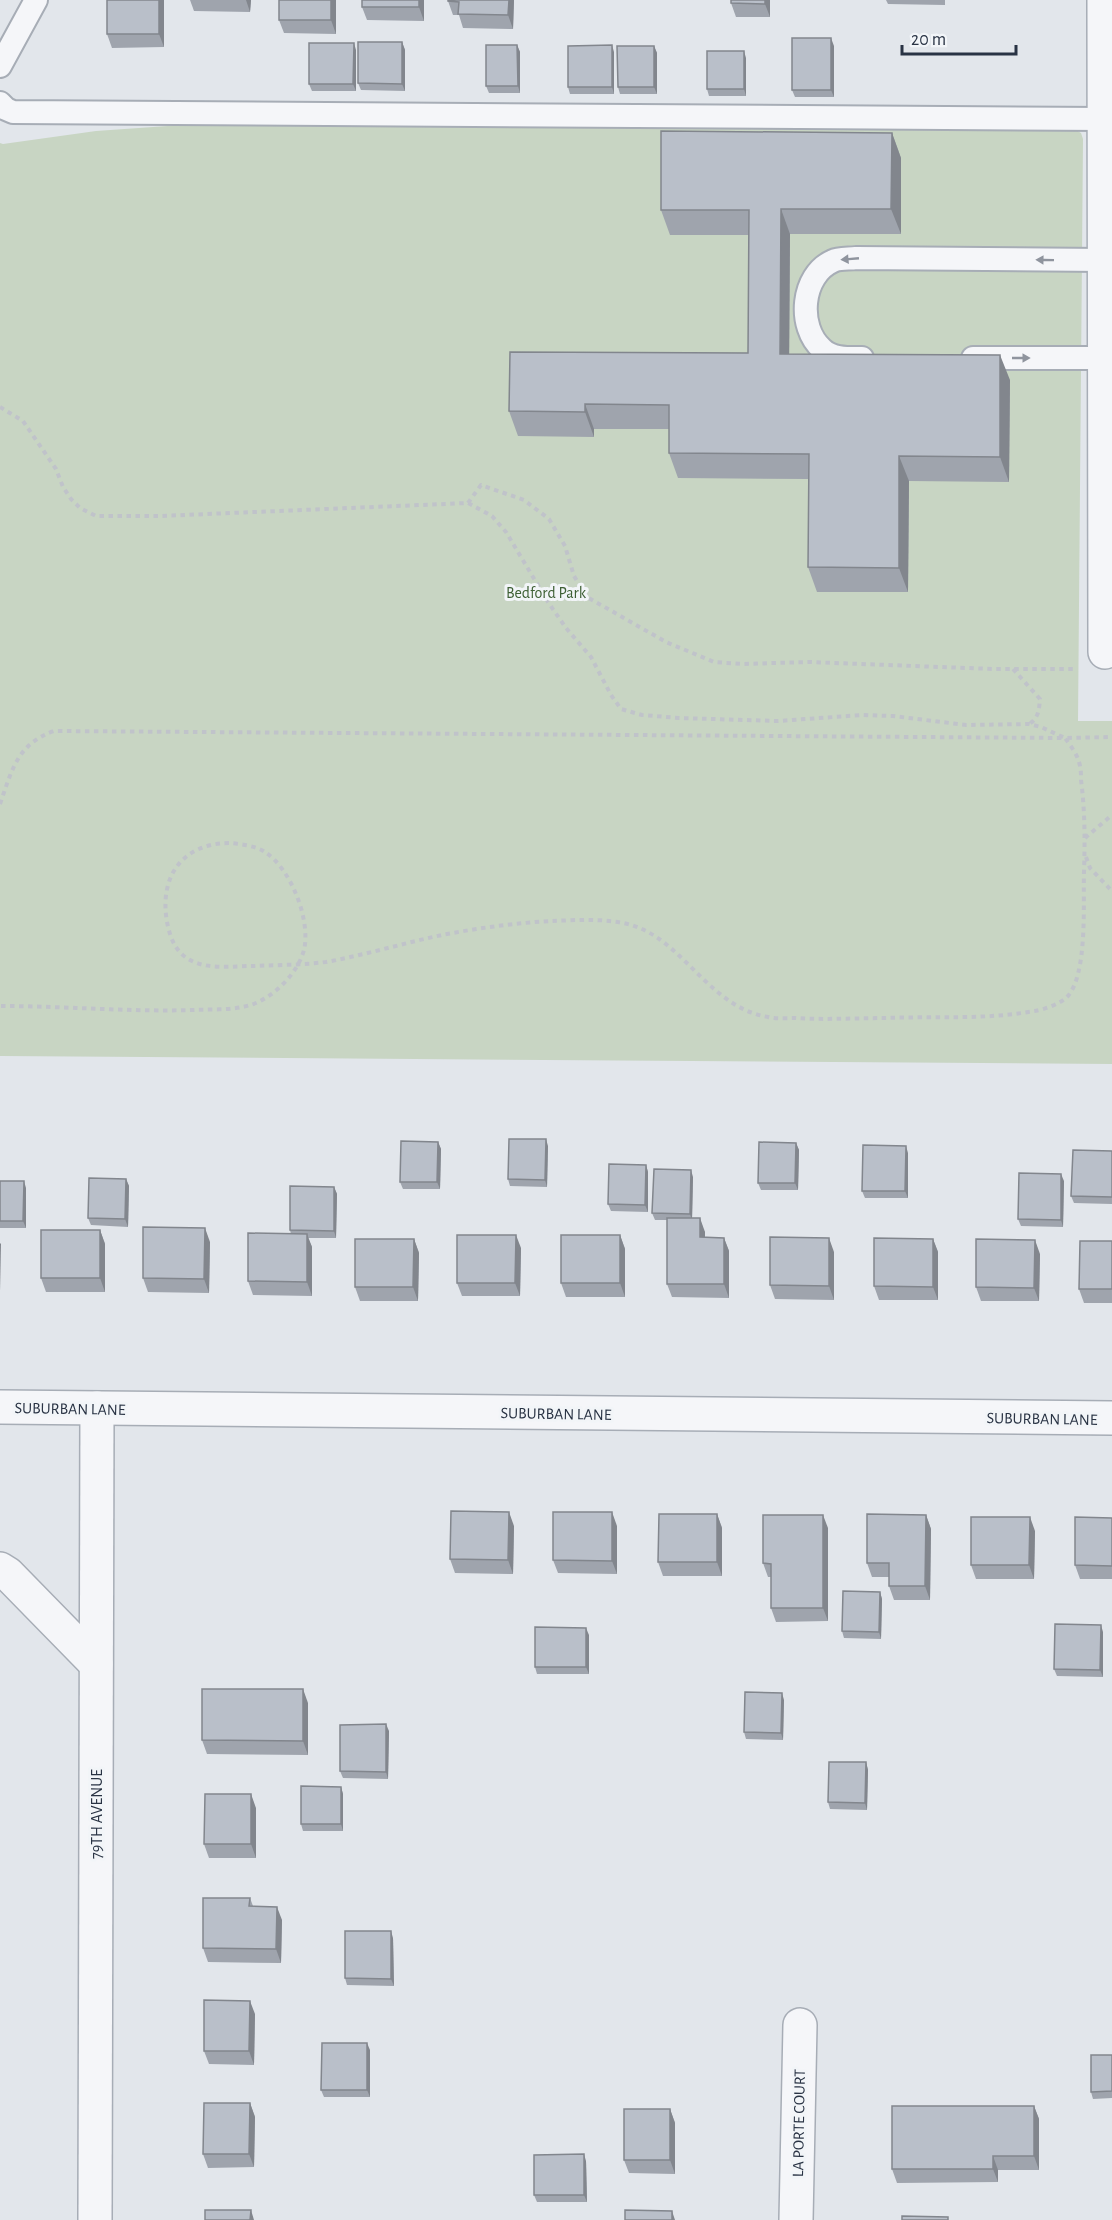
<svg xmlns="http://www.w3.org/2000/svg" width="1112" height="2220" viewBox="0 0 1112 2220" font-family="'Alegreya Sans',sans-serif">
<rect width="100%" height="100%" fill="#e2e6eb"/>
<polygon fill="#c8d5c3" points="239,121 1072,128 1081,133 1083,139 1078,721 1112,721 1112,1064 0,1056 0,143 3,144 96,131"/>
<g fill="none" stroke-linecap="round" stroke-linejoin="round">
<defs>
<g id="lane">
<polyline points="0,66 36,0"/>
<polyline points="0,103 6,109 13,112 1104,119"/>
<path d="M862 358C848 358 832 359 822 349 797 327 801 275 833 261 839 258 849 259 856 258L1104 260"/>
<polyline points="973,358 1103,358"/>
</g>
<g id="street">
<polyline points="1104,0 1105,652"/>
<polyline points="0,1407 1112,1418"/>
<polyline points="0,1569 8,1574 96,1664"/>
<polyline points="95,2220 97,1408"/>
<polyline points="796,2220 800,2025"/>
</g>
</defs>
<use href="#lane" stroke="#a7adb6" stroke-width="26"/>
<use href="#street" stroke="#a7adb6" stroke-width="36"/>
<g stroke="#c0c3ca" stroke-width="4" stroke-dasharray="4.5 4.5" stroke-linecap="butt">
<polyline points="0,407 23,421 56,469 63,487 71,499 80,508 96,516 160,516 468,503 492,516 506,532 548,602 566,628 591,657 611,695 621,709 642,715 679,718 778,721 862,715 893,716 966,725 1029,724 1041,727 1065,738 1112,737"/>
<polyline points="468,503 481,485 524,500 549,519 565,546 574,576 587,597 666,642 714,662 742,664 809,662 993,669 1073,669"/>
<path d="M1013 669 1040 699C1039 709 1039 718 1029 724"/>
<path d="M0 804C12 770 17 744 54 731L1065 738C1070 745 1077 754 1079 762 1081 768 1081 774 1081 780 1085 810 1085 841 1084 872 1083 902 1088 975 1067 997 1060 1004 1043 1010 1034 1011 986 1020 935 1016 887 1018 857 1018 826 1020 795 1018 787 1018 777 1019 768 1017 713 1008 688 950 642 929 616 917 579 920 551 921 515 923 478 928 442 935 404 943 365 955 326 962 302 965 277 965 253 966 233 966 208 970 190 960 175 952 170 937 167 922 159 877 182 843 230 843 241 844 256 846 265 852 291 869 311 920 304 950 298 972 277 994 256 1003 236 1011 213 1009 192 1010 128 1012 64 1006 0 1006"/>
<polyline points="1085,838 1112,815"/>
<polyline points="1086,857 1090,868 1112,891"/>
</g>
<use href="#lane" stroke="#f5f6f9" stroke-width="22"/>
<use href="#street" stroke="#f5f6f9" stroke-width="33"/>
</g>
<g fill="#9fa4ad">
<polygon points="107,0 164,0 164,47 112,48 107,34"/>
<polygon points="190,0 251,0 250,12 194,11"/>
<polygon points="336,0 336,34 284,33 279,20"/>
<polygon points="362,0 424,0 424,21 367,20 362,7"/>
<polygon points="514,0 513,29 463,28 459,15 453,15 448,1"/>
<polygon points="770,0 770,17 736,17 731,3"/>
<polygon points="886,0 945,0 945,5 888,4"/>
<polygon points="402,42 405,50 405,91 361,90 358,83"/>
<polygon points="517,45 520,52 520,93 489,93 486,86"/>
<polygon points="654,46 657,53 657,94 620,94 618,87"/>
<polygon points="834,46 834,97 795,97 792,90"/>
<polygon points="356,50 356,91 312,91 309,84"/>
<polygon points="614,52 614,94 570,94 568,87"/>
<polygon points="746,58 746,96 709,96 707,89"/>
<polygon points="892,133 901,158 901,234 790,234 789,354 1010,380 1009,482 909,481 908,592 817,592 808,567 808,479 678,478 669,453 669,429 594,429 594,437 518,436 509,411 748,353 749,235 670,235 661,210"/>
<polygon points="438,1142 441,1149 440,1189 403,1189 400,1182"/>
<polygon points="796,1143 799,1150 798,1190 761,1190 758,1183"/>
<polygon points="548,1146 547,1187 510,1186 508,1179"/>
<polygon points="1112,1151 1112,1204 1074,1203 1071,1196"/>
<polygon points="908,1153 908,1198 865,1198 862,1191"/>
<polygon points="646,1165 648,1172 648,1212 611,1211 608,1204"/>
<polygon points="693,1177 692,1218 705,1232 705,1237 724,1238 729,1251 729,1298 672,1297 667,1284 667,1220 655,1220 652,1213"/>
<polygon points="126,1179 129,1186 128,1227 91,1225 88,1218"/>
<polygon points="0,1181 26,1188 26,1228 0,1228"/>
<polygon points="1064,1181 1063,1227 1021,1226 1018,1219"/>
<polygon points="334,1187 337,1194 336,1238 308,1238 312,1247 312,1296 253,1295 248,1281 291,1234 290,1230"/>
<polygon points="100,1230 105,1244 105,1292 46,1292 41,1278"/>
<polygon points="620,1235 625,1249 625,1297 566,1297 561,1283"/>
<polygon points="414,1239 419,1253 418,1301 360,1301 355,1287"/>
<polygon points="933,1239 938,1252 938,1300 879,1300 874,1286"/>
<polygon points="1112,1241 1112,1303 1084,1303 1079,1289"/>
<polygon points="210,1242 209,1293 148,1292 143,1278"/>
<polygon points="521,1248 520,1296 462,1296 457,1283"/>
<polygon points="834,1252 834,1300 775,1299 770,1285"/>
<polygon points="1040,1254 1039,1301 981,1301 976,1287"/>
<polygon points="717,1514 722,1528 722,1576 663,1576 658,1562"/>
<polygon points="926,1515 931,1529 930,1600 894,1600 889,1586 889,1577 872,1577 867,1563"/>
<polygon points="1112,1518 1112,1579 1080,1579 1075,1565"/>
<polygon points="514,1526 513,1574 455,1573 450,1559"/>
<polygon points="617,1526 617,1574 558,1573 553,1560"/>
<polygon points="828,1528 828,1621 776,1622 771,1608 771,1577 768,1577 763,1563"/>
<polygon points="1035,1531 1034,1579 976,1579 971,1565"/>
<polygon points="880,1592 882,1599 881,1639 844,1638 842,1631"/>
<polygon points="1103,1632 1103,1677 1057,1676 1054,1669"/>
<polygon points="589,1635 589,1674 537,1674 535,1667"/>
<polygon points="784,1700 783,1740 746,1739 744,1732"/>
<polygon points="308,1703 308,1755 207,1754 202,1740"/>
<polygon points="389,1731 388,1779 343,1778 340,1771"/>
<polygon points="866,1762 868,1770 867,1810 830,1809 828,1802"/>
<polygon points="341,1787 343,1794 343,1831 303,1831 301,1824"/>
<polygon points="256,1808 256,1858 209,1858 204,1844"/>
<polygon points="250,1898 253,1906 282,1920 281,1963 208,1962 203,1948"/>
<polygon points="393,1938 394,1986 347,1985 345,1978"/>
<polygon points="255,2014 254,2065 209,2064 204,2051"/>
<polygon points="370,2050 370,2097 324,2097 321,2090"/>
<polygon points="1112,2055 1112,2098 1093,2099 1091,2092"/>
<polygon points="250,2103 255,2117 254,2167 208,2168 203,2154"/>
<polygon points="1034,2106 1039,2119 1039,2170 998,2170 998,2182 897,2183 892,2169"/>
<polygon points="670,2109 675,2123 675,2174 629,2173 624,2160"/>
<polygon points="586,2161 587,2202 537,2202 534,2195"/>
</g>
<g fill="#82868d">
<polygon points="159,0 164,0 164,47 159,34"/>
<polygon points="246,0 251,0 250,12"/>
<polygon points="331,0 336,0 336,34 331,20"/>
<polygon points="419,0 424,0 424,21 419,7"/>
<polygon points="509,0 514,0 513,29 508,15"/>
<polygon points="765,0 770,0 770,17 765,4"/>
<polygon points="831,38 834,46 834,97 831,90"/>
<polygon points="402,42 405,50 405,91 402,84"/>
<polygon points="354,43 356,50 356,91 353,84"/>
<polygon points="517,45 520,52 520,93 518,86"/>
<polygon points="612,45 614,52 614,94 612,87"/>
<polygon points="654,46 657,53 657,94 654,87"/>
<polygon points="744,51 746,58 746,96 744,89"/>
<polygon points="892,133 901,158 901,234 891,209"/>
<polygon points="781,209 790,234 789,379 780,354"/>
<polygon points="1000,355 1010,380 1009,482 1000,457"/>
<polygon points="585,404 594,429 594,437 585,412"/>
<polygon points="899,456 909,481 908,592 899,568"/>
<polygon points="546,1139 548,1146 547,1187 545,1180"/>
<polygon points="438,1142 441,1149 440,1189 437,1182"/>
<polygon points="796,1143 799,1150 798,1190 795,1183"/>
<polygon points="906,1146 908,1153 908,1198 905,1191"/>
<polygon points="646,1165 648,1172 648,1212 645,1205"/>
<polygon points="691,1170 693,1177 692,1221 690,1214"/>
<polygon points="1061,1174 1064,1181 1063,1227 1061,1220"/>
<polygon points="126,1179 129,1186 128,1227 125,1219"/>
<polygon points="24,1181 26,1188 26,1228 23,1221"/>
<polygon points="334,1187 337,1194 336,1238 334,1231"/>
<polygon points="700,1218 705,1232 705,1251 700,1237"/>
<polygon points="205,1228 210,1242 209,1293 204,1279"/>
<polygon points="100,1230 105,1244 105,1292 100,1278"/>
<polygon points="307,1234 312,1247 312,1296 307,1282"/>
<polygon points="516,1235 521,1248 520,1296 515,1283"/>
<polygon points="620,1235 625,1249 625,1297 620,1283"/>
<polygon points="724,1238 729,1251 729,1298 724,1284"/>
<polygon points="829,1238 834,1252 834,1300 829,1286"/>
<polygon points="414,1239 419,1253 418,1301 413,1287"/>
<polygon points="933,1239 938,1252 938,1300 933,1287"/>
<polygon points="1035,1240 1040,1254 1039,1301 1034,1288"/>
<polygon points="0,1243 1,1244 0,1292"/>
<polygon points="509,1512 514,1526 513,1574 508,1560"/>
<polygon points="612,1512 617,1526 617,1574 612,1561"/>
<polygon points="717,1514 722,1528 722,1576 717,1562"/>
<polygon points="823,1515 828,1528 828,1621 823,1608"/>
<polygon points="926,1515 931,1529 930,1600 925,1586"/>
<polygon points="1030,1517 1035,1531 1034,1579 1029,1565"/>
<polygon points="880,1592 882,1599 881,1639 879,1632"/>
<polygon points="1101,1625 1103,1632 1103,1677 1100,1670"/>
<polygon points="586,1628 589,1635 589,1674 586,1667"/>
<polygon points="303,1689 308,1703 308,1755 303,1741"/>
<polygon points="782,1693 784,1700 783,1740 781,1733"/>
<polygon points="386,1724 389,1731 388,1779 386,1772"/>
<polygon points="866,1762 868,1770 867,1810 865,1803"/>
<polygon points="341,1787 343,1794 343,1831 341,1824"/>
<polygon points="251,1794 256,1808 256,1858 251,1844"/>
<polygon points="277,1907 282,1920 281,1963 276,1949"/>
<polygon points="391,1931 393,1938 394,1986 391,1979"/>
<polygon points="250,2001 255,2014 254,2065 249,2051"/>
<polygon points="367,2043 370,2050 370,2097 367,2090"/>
<polygon points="250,2103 255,2117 254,2167 249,2154"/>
<polygon points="1034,2106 1039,2119 1039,2170 1034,2156"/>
<polygon points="670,2109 675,2123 675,2174 670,2160"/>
<polygon points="584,2154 586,2161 587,2202 584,2195"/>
<polygon points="993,2156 998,2170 998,2182 993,2169"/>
<polygon points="251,2210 254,2220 250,2220"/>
<polygon points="672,2211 675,2220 672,2220"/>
</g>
<g fill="#b9bfc9" stroke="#82868d" stroke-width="1.5">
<rect x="107" y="0" width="52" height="34"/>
<rect x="279" y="0" width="52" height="20"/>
<rect x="362" y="0" width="57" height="7"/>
<polygon points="448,0 509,0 508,15 458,14 459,2 448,1"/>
<polygon points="731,0 765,0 765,4 731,3"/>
<rect x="792" y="38" width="39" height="52"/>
<polygon points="358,42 402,42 402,84 358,83"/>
<polygon points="309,43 354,43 353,84 309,84"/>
<polygon points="486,45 517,45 518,86 486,86"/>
<polygon points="612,45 612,87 568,87 568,46"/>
<polygon points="617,46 654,46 654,87 618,87"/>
<rect x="707" y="51" width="37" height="38"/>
<polygon points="661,131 892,133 891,209 781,209 780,354 1000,355 1000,457 899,456 899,568 808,567 809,454 669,453 669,405 585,404 585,412 509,411 510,352 748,353 749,210 661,210"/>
<polygon points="509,1139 546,1139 545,1180 508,1179"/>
<polygon points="401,1141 438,1142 437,1182 400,1182"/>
<polygon points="759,1142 796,1143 795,1183 758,1183"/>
<polygon points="863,1145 906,1146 905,1191 862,1191"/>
<polygon points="1073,1150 1112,1151 1112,1197 1071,1196"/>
<polygon points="609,1164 646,1165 645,1205 608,1204"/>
<polygon points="654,1169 691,1170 690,1214 652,1213"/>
<polygon points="1019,1173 1061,1174 1061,1220 1018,1219"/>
<polygon points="89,1178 126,1179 125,1219 88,1218"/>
<polygon points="0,1181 24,1181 23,1221 0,1221"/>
<polygon points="290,1186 334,1187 334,1231 290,1230"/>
<polygon points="667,1218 700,1218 700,1237 724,1238 724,1284 667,1284"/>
<polygon points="143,1227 205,1228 204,1279 143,1278"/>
<rect x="41" y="1230" width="59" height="48"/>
<polygon points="248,1233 307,1234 307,1282 248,1281"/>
<polygon points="457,1235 516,1235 515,1283 457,1283"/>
<rect x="561" y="1235" width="59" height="48"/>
<polygon points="770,1237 829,1238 829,1286 770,1285"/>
<polygon points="874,1238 933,1239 933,1287 874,1286"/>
<polygon points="355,1239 414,1239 413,1287 355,1287"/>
<polygon points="976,1239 1035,1240 1034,1288 976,1287"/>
<polygon points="1080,1241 1112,1241 1112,1289 1079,1289"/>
<polygon points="451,1511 509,1512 508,1560 450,1559"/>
<polygon points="553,1512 612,1512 612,1561 553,1560"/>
<polygon points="659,1514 717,1514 717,1562 658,1562"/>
<polygon points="867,1514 926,1515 925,1586 889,1586 889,1563 867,1563"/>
<polygon points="763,1515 823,1515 823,1608 771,1608 771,1564 763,1563"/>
<polygon points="971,1517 1030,1517 1029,1565 971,1565"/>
<polygon points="1075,1517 1112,1518 1112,1566 1075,1565"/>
<polygon points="843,1591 880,1592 879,1632 842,1631"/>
<polygon points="1055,1624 1101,1625 1100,1670 1054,1669"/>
<polygon points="535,1627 586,1628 586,1667 535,1667"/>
<polygon points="202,1689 303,1689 303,1741 202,1740"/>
<polygon points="745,1692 782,1693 781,1733 744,1732"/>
<polygon points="386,1724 386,1772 340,1771 340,1725"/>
<polygon points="829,1762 866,1762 865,1803 828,1802"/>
<polygon points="301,1786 341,1787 341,1824 301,1824"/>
<polygon points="205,1794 251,1794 251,1844 204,1844"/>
<polygon points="203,1898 250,1898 249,1906 277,1907 276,1949 203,1948"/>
<polygon points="345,1931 391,1931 391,1979 345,1978"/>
<polygon points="204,2000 250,2001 249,2051 204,2051"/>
<polygon points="322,2043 367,2043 367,2090 321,2090"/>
<polygon points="1091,2055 1112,2055 1112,2091 1091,2092"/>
<polygon points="204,2103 250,2103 249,2154 203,2154"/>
<polygon points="892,2106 1034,2106 1034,2156 993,2156 993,2169 892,2169"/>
<rect x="624" y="2109" width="46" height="51"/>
<polygon points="584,2154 584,2195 534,2195 534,2155"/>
<polygon points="205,2210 251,2210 250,2220 205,2220"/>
<polygon points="625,2210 672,2211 672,2220 625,2220"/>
<polygon points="902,2216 948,2217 948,2220 902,2220"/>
</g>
<defs><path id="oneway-solid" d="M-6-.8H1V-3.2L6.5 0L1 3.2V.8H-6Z" transform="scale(1.5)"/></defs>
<g fill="#8f949e">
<use href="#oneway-solid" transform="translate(850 259) rotate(175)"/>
<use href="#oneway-solid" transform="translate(1045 260) rotate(-179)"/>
<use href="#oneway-solid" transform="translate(1021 358)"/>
</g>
<g text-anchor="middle" stroke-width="6" stroke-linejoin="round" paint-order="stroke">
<g font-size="16" fill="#3e6035" stroke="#f2f5f8">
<text x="546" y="598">Bedford Park</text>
</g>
<g font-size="16" fill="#293344" stroke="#f2f5f8">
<text transform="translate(70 1408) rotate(1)" y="6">SUBURBAN LANE</text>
<text transform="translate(556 1413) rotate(1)" y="6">SUBURBAN LANE</text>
<text transform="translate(1042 1418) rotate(1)" y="6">SUBURBAN LANE</text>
<text transform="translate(96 1814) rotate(-90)" y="6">79TH AVENUE</text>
<text transform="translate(798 2123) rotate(-89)" y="6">LA PORTE COURT</text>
</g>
</g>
<path d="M902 45v9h114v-9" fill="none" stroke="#293344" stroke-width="3"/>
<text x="911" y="45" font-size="18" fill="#293344" stroke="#f2f5f8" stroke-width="4.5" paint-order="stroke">20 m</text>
</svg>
